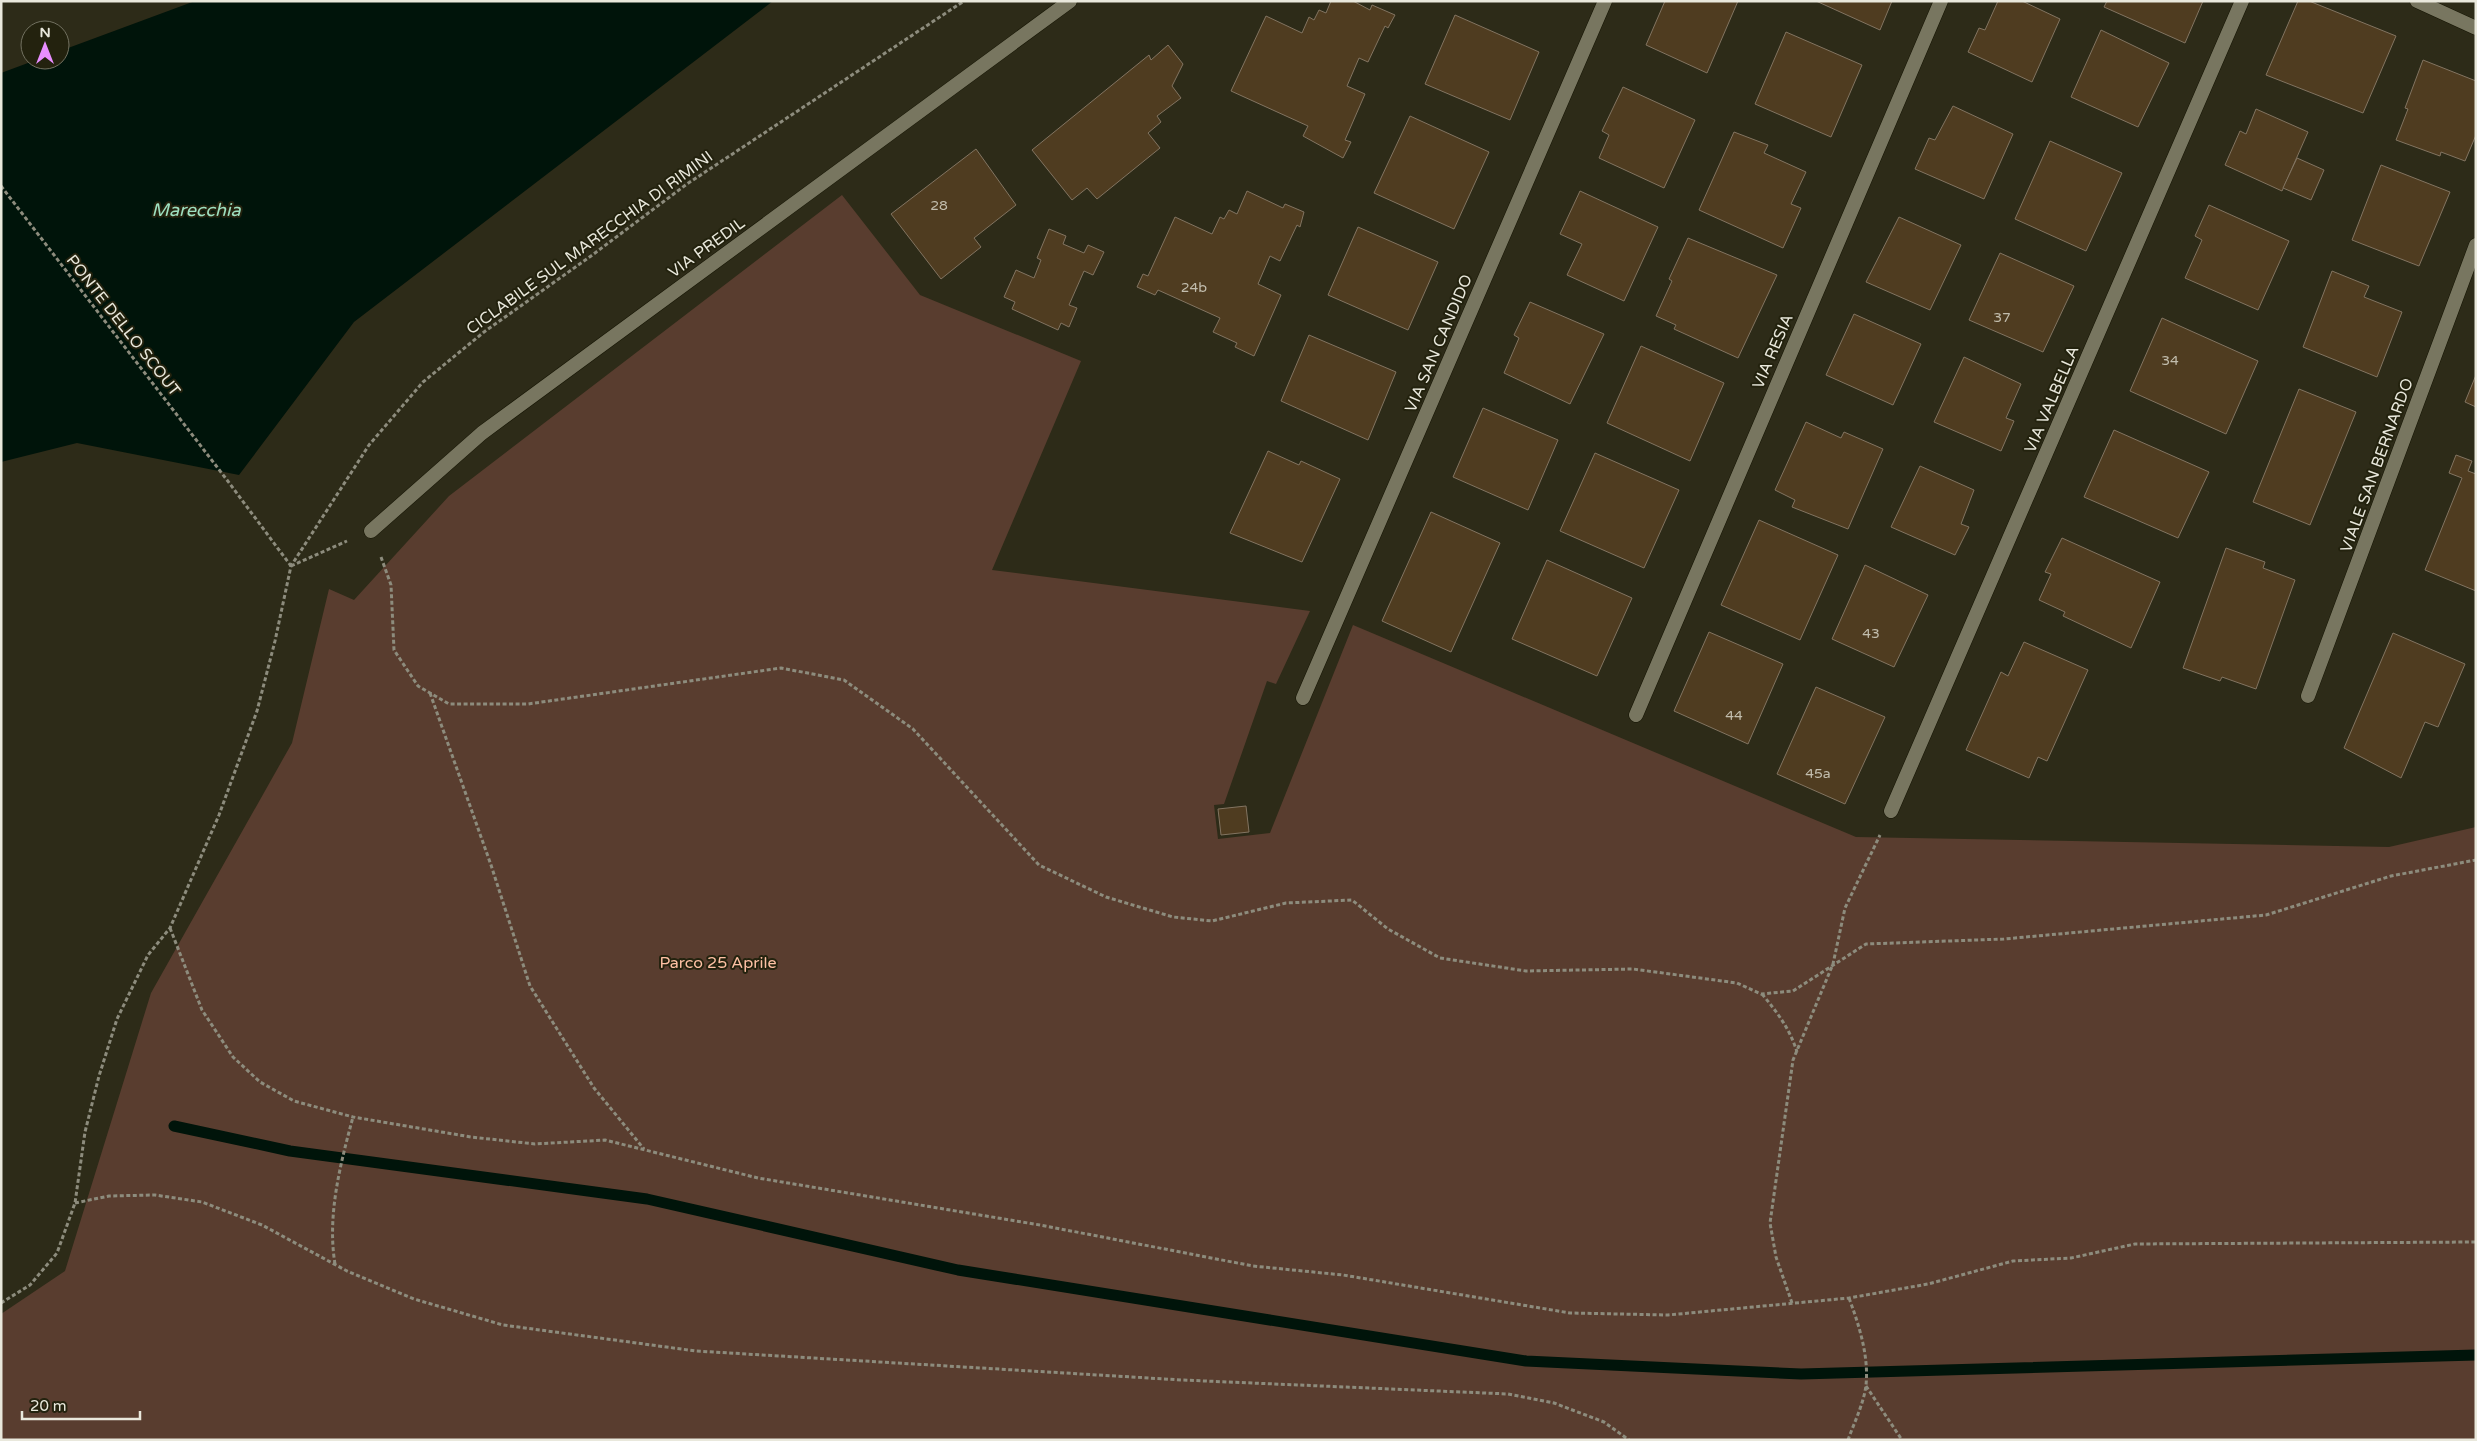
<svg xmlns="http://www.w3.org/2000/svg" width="2477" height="1441" viewBox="0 0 2477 1441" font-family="'Varela Round',sans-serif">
<rect width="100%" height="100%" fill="#2d2b18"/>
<polygon fill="#593d2f" points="842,195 920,295 1081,361 992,570 1310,611 1276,684 1267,681 1224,804 1214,805 1218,839 1270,833 1353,625 1856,837 2389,847 2476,827 2476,1440 1,1440 1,1314 65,1271 151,993 292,743 329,589 354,600 449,496"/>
<polygon fill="#00140a" points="195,1 773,1 354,322 239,475 77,443 1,462 1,73 36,60 60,60 60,51"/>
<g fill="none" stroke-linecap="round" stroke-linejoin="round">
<polyline stroke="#00140a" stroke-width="11" points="174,1126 290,1151 647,1199 958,1270 1526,1361 1801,1374 2476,1355"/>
</g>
<g fill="#4f3c20" stroke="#827461">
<polygon points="1331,1 1353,1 1370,10 1372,5 1395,15 1388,28 1385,26 1368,62 1359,58 1347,86 1365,94 1345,140 1351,142 1343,158 1303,136 1308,126 1231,91 1266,16 1302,33 1309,17 1314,20 1319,10 1326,13"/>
<polygon points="1665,1 1738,1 1707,73 1646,45"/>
<polygon points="1816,1 1892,1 1880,30"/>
<polygon points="1998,1 2022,1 2060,19 2032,82 1968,52 1979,28 1985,30"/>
<polygon points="2107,1 2203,1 2185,43 2104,7"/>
<polygon points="2298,1 2309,1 2396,36 2363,113 2266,75"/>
<polygon points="1455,15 1539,52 1510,120 1425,84"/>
<polygon points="2101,30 2169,63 2138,127 2071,97"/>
<polygon points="1786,32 1862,65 1831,137 1755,104"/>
<polygon points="1168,45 1183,64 1172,86 1181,98 1157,116 1161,122 1148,133 1160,148 1097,199 1087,188 1072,200 1032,150 1149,55 1151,60"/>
<polygon points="2423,60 2476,81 2476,135 2465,161 2441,152 2440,156 2396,140 2408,109 2405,108"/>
<polygon points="1623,87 1695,120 1664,188 1599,158 1609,135 1602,131"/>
<polygon points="1953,106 2013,134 1984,199 1915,169 1929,138 1935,140"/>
<polygon points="2256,109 2308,132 2282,191 2225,165 2240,131 2246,134"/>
<polygon points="1410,116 1489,152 1454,229 1374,193"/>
<polygon points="1734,132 1768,145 1764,153 1806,172 1791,204 1801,208 1783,248 1699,210"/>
<polygon points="2050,141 2122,173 2086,251 2015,219"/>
<polygon points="976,149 1016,205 974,238 981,247 941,279 891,214"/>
<polygon points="2297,158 2324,170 2311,200 2283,188"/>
<polygon points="2381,165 2450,192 2419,266 2352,240"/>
<polygon points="1247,191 1283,208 1285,204 1304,212 1300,227 1297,225 1280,261 1270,256 1258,284 1281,295 1254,356 1235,347 1237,343 1213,332 1220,318 1158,290 1155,295 1137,287 1143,274 1148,276 1175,217 1212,234 1220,217 1224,219 1229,210 1237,214"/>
<polygon points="1580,191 1658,227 1624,301 1567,275 1582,244 1560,234"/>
<polygon points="2209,205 2289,241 2258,310 2185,278 2202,240 2195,236"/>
<polygon points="1899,217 1961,245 1930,310 1866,282"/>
<polygon points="1358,227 1438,262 1408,330 1328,295"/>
<polygon points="1049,229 1066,236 1063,244 1084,253 1088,245 1104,252 1093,275 1084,271 1069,305 1077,308 1069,327 1061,323 1058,330 1012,309 1015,302 1004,297 1016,270 1034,278 1041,260 1037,258"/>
<polygon points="1688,238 1777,275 1738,358 1674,329 1676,325 1656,316 1672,281 1669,279"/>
<polygon points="2000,253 2074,286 2043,352 1969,320"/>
<polygon points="2332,271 2369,286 2364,297 2402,312 2377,377 2303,347"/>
<polygon points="1530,302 1604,334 1570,404 1504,373 1519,338 1514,335"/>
<polygon points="1854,314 1921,344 1893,405 1826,375"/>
<polygon points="2162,318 2258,361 2226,434 2130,391"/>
<polygon points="1309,335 1396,372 1368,440 1281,401"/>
<polygon points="1641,346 1724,383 1690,461 1607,423"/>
<polygon points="1964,357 2021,384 2006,418 2014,421 2001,451 1934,422"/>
<polygon points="2476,375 2476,407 2465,402"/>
<polygon points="2299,389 2356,412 2310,525 2253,502"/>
<polygon points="1483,408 1558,440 1528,510 1453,477"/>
<polygon points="1806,422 1841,438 1844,432 1883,449 1848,529 1792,507 1795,500 1775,490"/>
<polygon points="2114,430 2209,472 2178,538 2084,497"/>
<polygon points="1268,451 1299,465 1301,461 1340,479 1302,562 1230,533"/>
<polygon points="1595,453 1679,490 1644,568 1560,531"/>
<polygon points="2456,455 2472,461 2468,471 2476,474 2476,591 2425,570 2462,478 2449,473"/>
<polygon points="1920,466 1974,490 1961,524 1969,527 1955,555 1891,527"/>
<polygon points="1431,512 1500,543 1451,652 1382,621"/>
<polygon points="1759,520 1838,555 1800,640 1721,605"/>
<polygon points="2062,538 2160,582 2131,648 2063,616 2065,612 2039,600 2051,574 2045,572"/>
<polygon points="2226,548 2265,562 2263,568 2295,580 2256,689 2222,677 2220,681 2183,668"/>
<polygon points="1547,560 1632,598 1597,676 1512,639"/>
<polygon points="1865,565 1928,595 1894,667 1832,639"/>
<polygon points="1709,632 1783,664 1748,744 1674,711"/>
<polygon points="2393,633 2465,664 2438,727 2425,722 2401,778 2344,748"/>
<polygon points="2024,642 2088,670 2047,761 2038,757 2029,778 1966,750 2001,672 2008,676"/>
<polygon points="1816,687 1885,717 1845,804 1777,774"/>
<polygon points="1246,806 1249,832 1221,835 1218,809"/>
</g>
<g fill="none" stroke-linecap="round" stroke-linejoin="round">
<defs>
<g id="minor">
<polyline points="2417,1 2476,28"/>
<polyline points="371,531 482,433 1070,1"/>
<polyline points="2308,696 2476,245"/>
<polyline points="1303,698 1605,1"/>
<polyline points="1636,715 1941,1"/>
<polyline points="1891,811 2242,1"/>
</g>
</defs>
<use href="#minor" stroke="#151403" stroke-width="15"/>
<g stroke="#8d8c7d" stroke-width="3" stroke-dasharray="4 2.5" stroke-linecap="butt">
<polyline points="1,186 227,480 291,566"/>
<polyline points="381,557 391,585 394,650 418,686 449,704 528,704 781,668 844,680 913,729 1039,865 1106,897 1173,917 1212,921 1286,903 1352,900 1388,929 1440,958 1526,971 1633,969 1737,983 1761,994 1793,991 1866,944 2004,939 2266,915 2391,876 2476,860"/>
<polyline points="291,566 347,541"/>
<polyline points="430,693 491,865 530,986 594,1088 644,1149"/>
<polyline points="170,928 202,1010 233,1057 260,1082 294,1101 353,1117 471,1137 535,1144 605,1140 758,1178 1040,1225 1253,1266 1343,1275 1570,1313 1668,1315 1849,1298 1928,1284 2013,1261 2071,1258 2135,1244 2476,1242"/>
<path d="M1762 994C1777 1012 1790 1029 1797 1052"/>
<polyline points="75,1203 109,1196 155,1195 202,1202 262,1225 347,1271 414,1299 503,1325 696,1351 1182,1380 1508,1394 1554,1403 1604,1422 1629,1440"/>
<path d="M335 1264C327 1216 340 1165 353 1117"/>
<polyline points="1,1303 30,1285 57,1253 75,1203 85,1132 99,1076 117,1019 148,955 170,928 219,815 257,711 275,641 291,566 369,445 423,382 484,332 591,256 687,184 964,1"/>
<polyline points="1792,1303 1776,1257 1770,1223 1793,1060 1833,964 1845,908 1880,835"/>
<polyline points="1866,1386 1902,1440"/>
<path d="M1848 1440C1854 1423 1864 1403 1866 1385 1869 1356 1859 1325 1849 1298"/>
</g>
<use href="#minor" stroke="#787660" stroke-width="14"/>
</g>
<g text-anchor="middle" stroke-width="4" stroke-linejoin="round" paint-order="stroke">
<g font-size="14" fill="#c2bdad">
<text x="939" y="210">28</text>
<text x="1194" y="292">24b</text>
<text x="2002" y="322">37</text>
<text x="2170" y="365">34</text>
<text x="1871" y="638">43</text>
<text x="1734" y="720">44</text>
<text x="1818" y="778">45a</text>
</g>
<g font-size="16" fill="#e9e8dc" stroke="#23220e">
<text transform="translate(589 242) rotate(-36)" y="6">CICLABILE SUL MARECCHIA DI RIMINI</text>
<text transform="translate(706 247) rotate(-36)" y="6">VIA PREDIL</text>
<text transform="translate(124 325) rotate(52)" y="6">PONTE DELLO SCOUT</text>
<text transform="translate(1438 343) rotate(-67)" y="6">VIA SAN CANDIDO</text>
<text transform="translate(1772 351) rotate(-67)" y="6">VIA RESIA</text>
<text transform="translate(2051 399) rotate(-67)" y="6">VIA VALBELLA</text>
<text transform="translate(2376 465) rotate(-70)" y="6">VIALE SAN BERNARDO</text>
</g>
<g font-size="16" fill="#fec1a4" stroke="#23220e">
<text x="718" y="968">Parco 25 Aprile</text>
</g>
<g font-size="18" font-style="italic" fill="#9ee0c0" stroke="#23220e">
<text x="196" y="216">Marecchia</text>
</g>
</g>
<rect width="2477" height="1441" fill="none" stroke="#e9e8dc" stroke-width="5"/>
<g transform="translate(45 45)"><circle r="24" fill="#23220e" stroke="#727160"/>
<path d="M0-4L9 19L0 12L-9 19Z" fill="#e88eff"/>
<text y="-8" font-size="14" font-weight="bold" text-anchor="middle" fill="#e9e8dc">N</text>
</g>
<path d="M22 1411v8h118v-8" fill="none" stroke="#e9e8dc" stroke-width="2.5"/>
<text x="30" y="1411" font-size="15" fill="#e9e8dc" stroke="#23220e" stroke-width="4" paint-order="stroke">20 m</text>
</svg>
